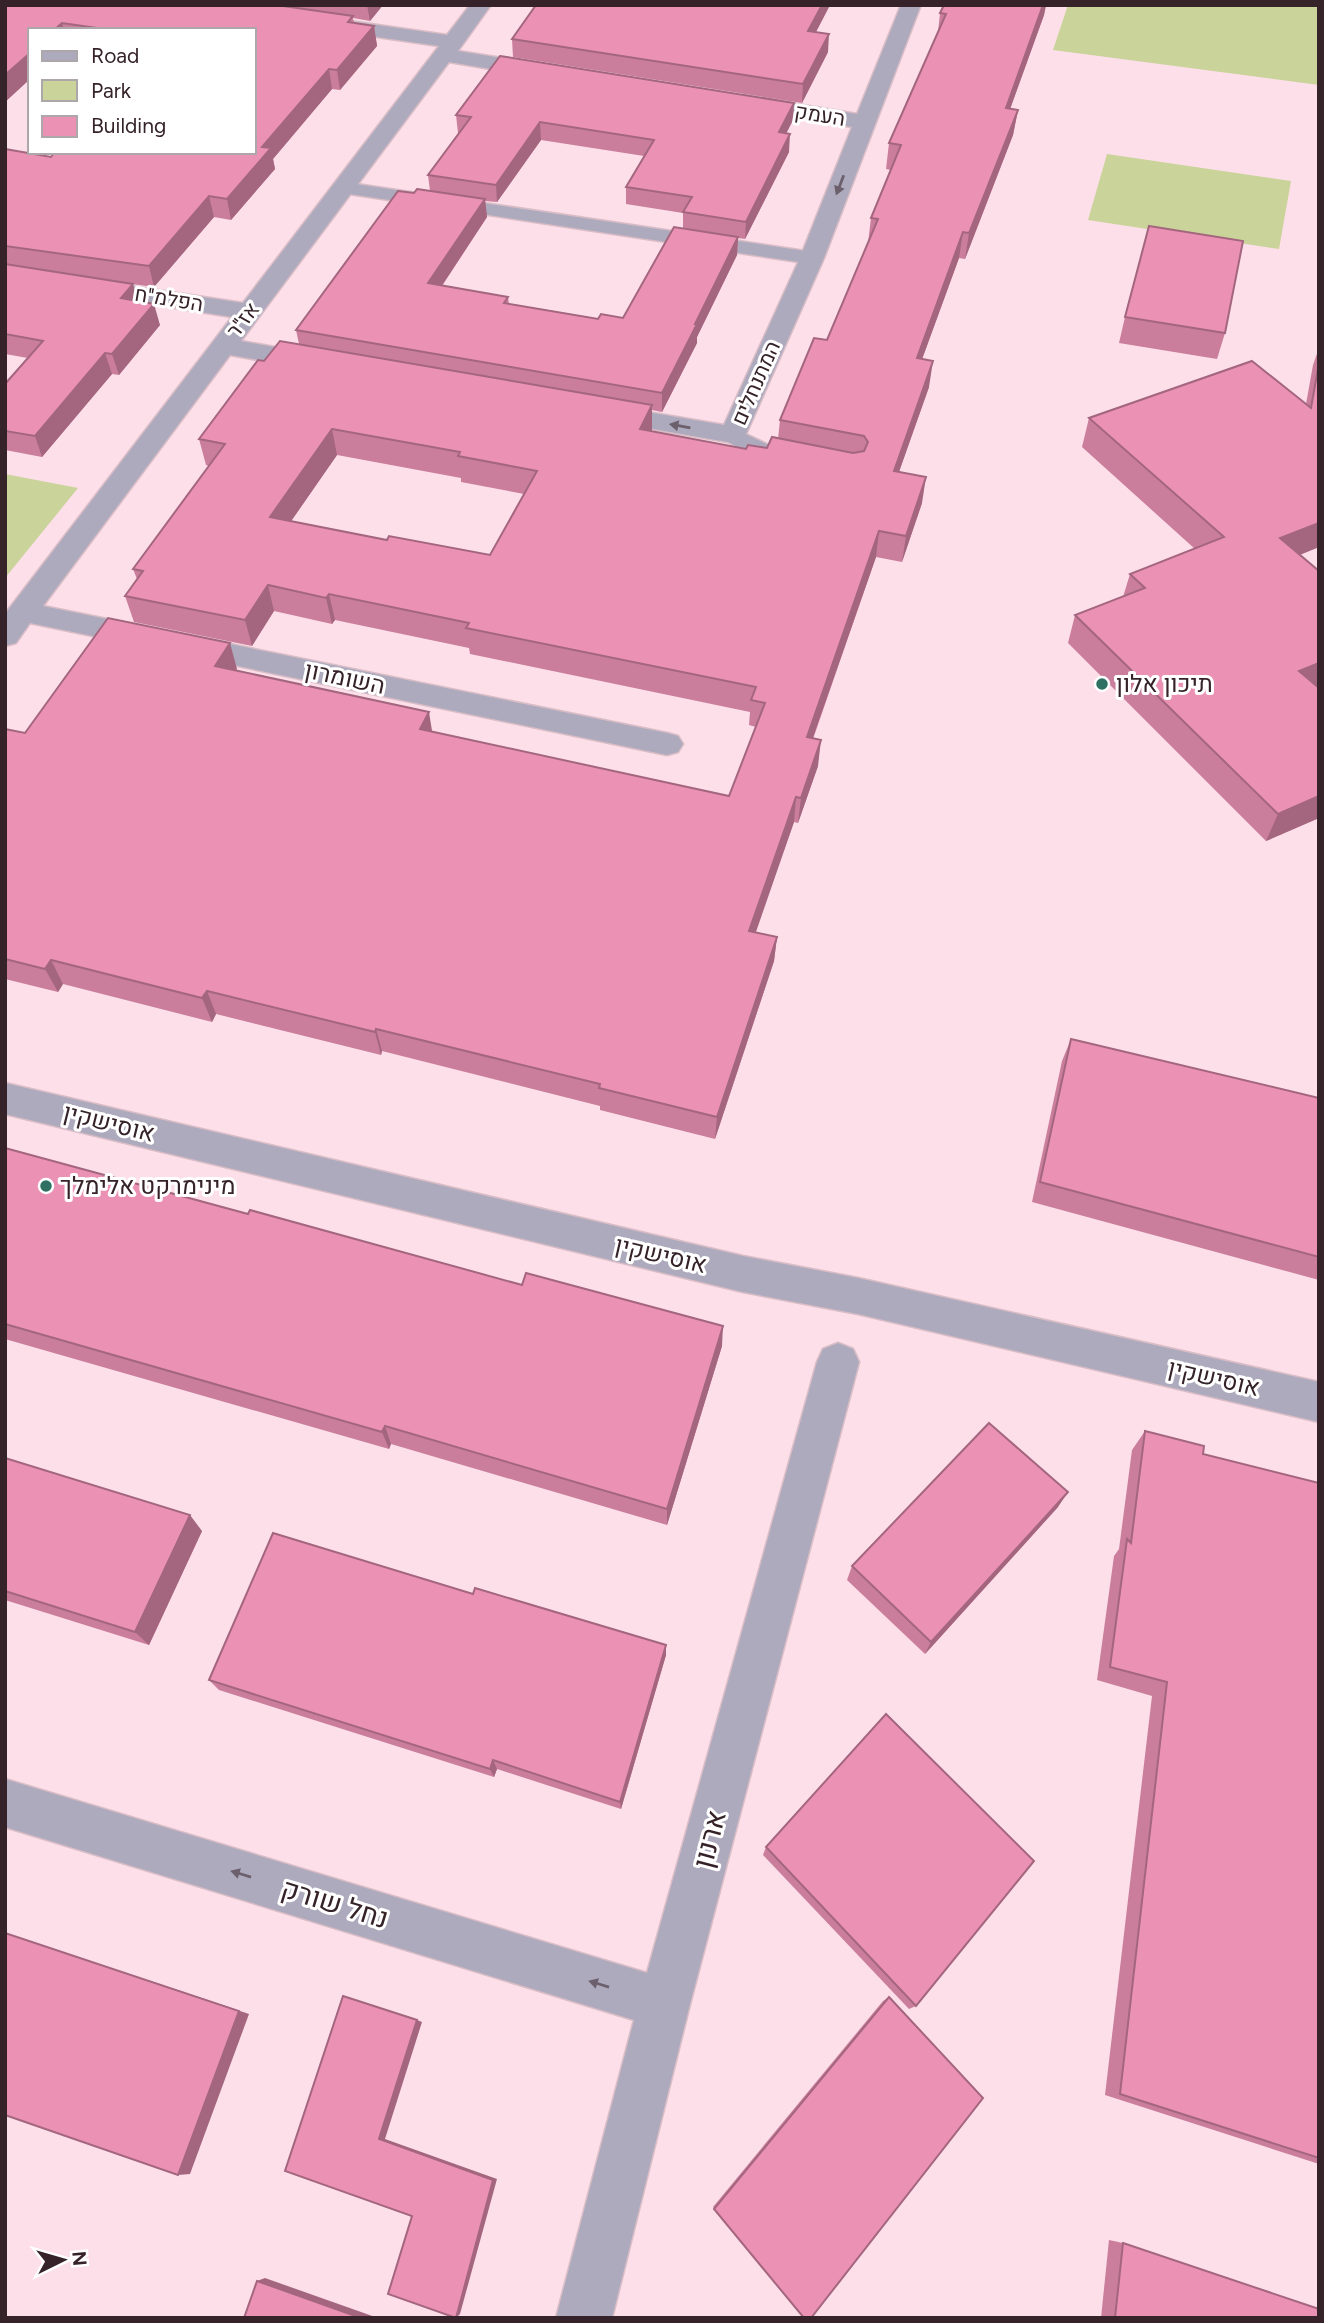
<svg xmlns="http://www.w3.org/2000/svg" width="1324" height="2323" viewBox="0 0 1324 2323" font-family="Figtree,Heebo,sans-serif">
<rect width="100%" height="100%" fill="#fddfe9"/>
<g fill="#cad39a">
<polygon points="1068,5 1319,5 1319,85 1053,50"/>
<polygon points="1107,154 1291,181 1279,249 1088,220"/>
<polygon points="5,474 78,488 5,578"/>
</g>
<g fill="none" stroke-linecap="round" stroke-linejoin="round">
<defs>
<g id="service">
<polygon points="343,182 812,252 820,253 823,258 820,263 812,264 336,192 333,188 336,184"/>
<path d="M733 428 775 448 803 454 807 459 803 464C776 471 748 453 725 440L721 435 725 430Z"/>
</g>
<g id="minor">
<polygon points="470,5 491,5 458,51 553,66 556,71 553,76 545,78 449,62 241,341 329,357 333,363 329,369 320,371 230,355 43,606 667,733 678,736 683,744 678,752 667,755 30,623 16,643 5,646 5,614 232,317 5,281 5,267 243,303 439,46 322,29 315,27 312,23 315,19 322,17 447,35"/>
<polygon points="901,5 920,7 824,258 743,441 733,443 590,418 587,412 590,406 600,404 724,425 800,258 852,127 743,109 735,107 732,102 735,97 743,95 857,114"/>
<polygon points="838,1343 853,1349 859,1362 690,2004 612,2318 556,2318 634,2020 5,1827 5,1779 647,1973 817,1362 823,1349"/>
</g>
<polygon id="tertiary" points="5,1083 743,1256 858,1278 1319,1382 1319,1422 858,1314 743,1292 5,1114"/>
</defs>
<use href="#service" stroke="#d9bdc6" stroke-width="3"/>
<use href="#minor" stroke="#d9bdc6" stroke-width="3"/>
<use href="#tertiary" stroke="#d9bdc6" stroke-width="3"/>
<use href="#service" fill="#aeaabd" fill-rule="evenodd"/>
<use href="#minor" fill="#aeaabd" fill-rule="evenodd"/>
<use href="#tertiary" fill="#aeaabd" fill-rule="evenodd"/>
</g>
<g fill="#ca7e9b" fill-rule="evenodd">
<polygon points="5,5 383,5 370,21 353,18 354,23 374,26 377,46 340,90 332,89 273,159 275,169 231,220 214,217 154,287 117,282 138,301 160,325 119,375 112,374 42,457 5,450 5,384 28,358 5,354 5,149 51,157 254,30 30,30 30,79 5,102"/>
<polygon points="536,5 830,5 816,32 828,52 802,103 513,57 512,39"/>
<path d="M944 5H1046L1044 15 1010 109 1018 110 1013 135 965 259 959 258 922 359 929 387 899 472 922 503 902 562 876 557 813 739 818 766 798 823 794 822 755 932 777 937 774 961 715 1139 600 1110V1106L382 1051 381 1055 216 1014 212 1022 63 984 58 992 5 979V729L25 733 237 669 236 670 432 732 729 796 756 727 749 725 750 712 470 654 469 648 335 620 332 624 274 611 252 646 134 622 125 596 137 579 133 569 209 466 206 465 199 439 264 361 299 344 296 330 414 193 430 191 428 175 459 133H458L456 115 793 120 786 133 789 152 745 239 738 238 737 255 697 337V343L662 412 652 410V432L746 449 767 448 778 439 780 420 827 340 868 243 871 218 891 170 886 169 889 143 938 32 940 13ZM541 140 644 156 626 187V204L683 213V229L623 318 598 319 509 304 508 297 442 286 487 217 485 201 497 202ZM337 455 461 478V482L524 494 490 555 387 540 291 521Z"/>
<polygon points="1125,317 1225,333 1217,359 1119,343"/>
<polygon points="1319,348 1319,547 1300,555 1317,686 1319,818 1266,841 1068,643 1075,615 1123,597 1130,574 1195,549 1082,447 1089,418 1306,404 1313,365"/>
<polygon points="1071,1039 1319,1098 1319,1280 1032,1202 1062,1061"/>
<polygon points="5,1148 722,1346 667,1525 391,1444 389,1449 5,1339"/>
<polygon points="1145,1431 1203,1454 1319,1483 1319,2164 1105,2095 1152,1696 1097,1680 1114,1556 1119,1549 1132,1450"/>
<polygon points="5,1458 202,1531 149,1645 5,1600"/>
<polygon points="1058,1507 925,1654 847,1580 852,1566"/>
<polygon points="473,1594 666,1645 666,1655 621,1809 497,1769 494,1777 219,1690 209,1680"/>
<polygon points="766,1847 916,2006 909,2009 763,1855"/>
<polygon points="889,1997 804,2318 713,2207 883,2001"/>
<polygon points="1109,2240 1123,2243 1319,2318 1101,2318"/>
</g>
<g fill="#a4667e">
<polygon points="367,5 383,5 370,21"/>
<polygon points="822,5 830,5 807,49 808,31"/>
<polygon points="1043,5 1046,5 1044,15 1001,134 1006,108"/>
<polygon points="62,23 64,30 54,30"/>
<polygon points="374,26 377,46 340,90 337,70"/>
<polygon points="829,34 828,52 802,103 803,84"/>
<polygon points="30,53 30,79 5,102 5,75"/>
<polygon points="329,69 332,89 273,159 275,169 231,220 227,199 262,147"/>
<polygon points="794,103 793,120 778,150 779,132"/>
<polygon points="1018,110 1013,135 965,259 969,233"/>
<polygon points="540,122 541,140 497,202 496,185"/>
<polygon points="790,134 789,152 745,239 746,222"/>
<polygon points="209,196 214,217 154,287 149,266"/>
<polygon points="485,199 487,217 431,302 428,283"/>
<polygon points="963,232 959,258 913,384 917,358"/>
<polygon points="738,237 737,255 697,337 697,343 662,412 662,393 695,324"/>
<polygon points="133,284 139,305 121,298"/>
<polygon points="154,304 160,325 119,375 112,354"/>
<polygon points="105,353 112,374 42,457 35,436"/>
<polygon points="933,361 929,387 890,497 894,471"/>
<polygon points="652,405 652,432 640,429"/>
<polygon points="332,429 337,455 276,543 270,517"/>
<polygon points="926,477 922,503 902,562 906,536"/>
<polygon points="1319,523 1319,547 1269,567 1280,538"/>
<polygon points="879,531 876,557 804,763 807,737"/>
<polygon points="268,585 274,611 252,646 245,620"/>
<polygon points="329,594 335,620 332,624 326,598"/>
<polygon points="230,643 237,669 223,692 215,666"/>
<polygon points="1319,663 1319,685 1287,698 1299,671"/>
<polygon points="429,712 433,737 420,729"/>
<polygon points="821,740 818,766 798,823 801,798"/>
<polygon points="1319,796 1319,818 1266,841 1278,814"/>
<polygon points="796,797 794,822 748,955 749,931"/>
<polygon points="777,937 774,961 715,1139 717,1117"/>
<polygon points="51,960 63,984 58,992 45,969"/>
<polygon points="207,991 216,1014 212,1022 202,998"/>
<polygon points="376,1029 382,1051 381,1055 375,1032"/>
<polygon points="723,1326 722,1346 667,1525 667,1509"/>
<polygon points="385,1426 391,1444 389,1449 382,1432"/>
<polygon points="1068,1492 1058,1507 925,1654 931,1642"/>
<polygon points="190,1515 202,1531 149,1645 135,1632"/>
<polygon points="666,1645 666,1655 621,1809 620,1802"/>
<polygon points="493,1760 497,1769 494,1777 490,1769"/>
<polygon points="5,1933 249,2014 190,2174 178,2175"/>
<polygon points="417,2020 422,2022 385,2139 497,2179 460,2314 456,2318 379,2139"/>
<polygon points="265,2278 378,2318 361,2318 257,2281"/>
</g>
<g fill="#eb92b4" stroke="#a4667e" stroke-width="2" fill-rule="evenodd">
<polygon points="5,5 276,5 353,16 348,22 374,26 337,70 329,69 262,147 271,148 227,199 209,196 149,266 5,246 5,149 51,157 55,152 254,152 254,30 111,30 62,23 54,30 30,30 30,53 5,75"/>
<polygon points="536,5 822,5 808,31 829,34 803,84 512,39"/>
<path d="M944 5H1043L1006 108 1018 110 969 233 963 232 917 358 933 361 894 471 926 477 906 536 879 531 807 737 821 740 801 798 796 797 749 931 777 937 717 1117 599 1088 600 1084 376 1029 375 1032 207 991 202 998 51 960 45 969 5 959V729L25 733 108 618 230 643 215 666 429 712 420 729 729 796 765 703 751 700 756 687 466 628 469 623 329 594 326 598 268 585 245 620 125 596 143 571 133 569 225 444 199 439 258 360 264 361 280 341 652 405 640 429 746 449 748 445 767 448 772 437 853 453 864 451 868 442 864 436 780 420 814 338 827 340 878 219 871 218 901 145 889 143 946 14 940 13ZM332 429 460 452 458 456 537 471 490 555 389 536 387 540 270 517Z"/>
<polygon points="500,56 794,103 779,132 790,134 746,222 683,212 692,197 626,187 654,140 540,122 496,185 428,175 471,117 456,115"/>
<polygon points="417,189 485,199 428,283 508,297 504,303 598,319 601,314 623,318 674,227 738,237 695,324 697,324 662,393 296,330 398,191 414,193"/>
<polygon points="1149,226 1243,241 1225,333 1125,317"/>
<polygon points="5,264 133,284 121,298 154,304 112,354 105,353 35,436 5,431 5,384 43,341 5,334"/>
<polygon points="1252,361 1311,408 1319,363 1319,523 1280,538 1319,571 1319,663 1299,671 1319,688 1319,796 1278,814 1075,615 1145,588 1130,574 1224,537 1089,418"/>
<polygon points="1071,1039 1319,1098 1319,1257 1040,1182"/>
<polygon points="5,1148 248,1214 250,1210 522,1285 526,1273 723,1326 667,1509 385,1426 382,1432 5,1324"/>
<polygon points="989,1423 1068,1492 931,1642 852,1566"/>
<polygon points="1145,1431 1204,1446 1203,1454 1319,1483 1319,2158 1120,2094 1167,1682 1110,1667 1127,1539 1131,1543"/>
<polygon points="5,1458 190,1515 135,1632 5,1591"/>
<polygon points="273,1533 473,1594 475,1588 666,1645 620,1802 493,1760 490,1769 209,1680"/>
<polygon points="886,1714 1034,1861 916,2006 766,1847"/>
<polygon points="5,1933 239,2011 178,2175 5,2115"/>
<polygon points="343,1996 417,2020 379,2139 493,2180 456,2318 388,2294 412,2216 285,2171"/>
<polygon points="889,1997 983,2098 811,2318 804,2318 714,2209"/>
<polygon points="1123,2243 1319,2309 1319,2318 1115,2318"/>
<polygon points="257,2281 361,2318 244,2318"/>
</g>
<defs><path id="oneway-solid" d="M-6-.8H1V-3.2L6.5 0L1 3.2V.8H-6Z" transform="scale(1.75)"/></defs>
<g fill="#6b606c">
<use href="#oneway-solid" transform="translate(840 185) rotate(111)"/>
<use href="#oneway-solid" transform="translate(680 426) rotate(-170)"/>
<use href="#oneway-solid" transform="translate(241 1874) rotate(-163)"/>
<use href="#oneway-solid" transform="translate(599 1984) rotate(-163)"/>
</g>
<g fill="#2e7162" stroke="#fff" stroke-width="2.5">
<circle cx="1102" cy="684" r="7"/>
<circle cx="46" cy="1186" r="7"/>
</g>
<g text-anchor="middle" stroke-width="6" stroke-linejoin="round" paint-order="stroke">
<g font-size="21" fill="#352329" stroke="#fff">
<text transform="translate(820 115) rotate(9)" y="7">העמק</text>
<text transform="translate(169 299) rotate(9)" y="7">הפלמ"ח</text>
<text transform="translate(243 320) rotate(-52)" y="7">אז"ר</text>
<text transform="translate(756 383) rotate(-66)" y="7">המתנחלים</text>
</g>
<g font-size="24" fill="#352329" stroke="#fff">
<text transform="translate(345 678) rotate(12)" y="8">השומרון</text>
<text transform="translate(109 1123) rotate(14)" y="8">אוסישקין</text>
<text transform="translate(661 1255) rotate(13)" y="8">אוסישקין</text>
<text transform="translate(1214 1378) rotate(13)" y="8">אוסישקין</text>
</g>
<g font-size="24" fill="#352329" stroke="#fff" text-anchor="start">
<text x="1116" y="692">תיכון אלון</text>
<text x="60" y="1194">מינימרקט אלימלך</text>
</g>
<g font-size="28" fill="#352329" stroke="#fff">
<text transform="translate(709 1839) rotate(-75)" y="10">ארנון</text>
<text transform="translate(335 1903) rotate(17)" y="10">נחל שורק</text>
</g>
</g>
<rect width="1324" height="2323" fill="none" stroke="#352329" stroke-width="14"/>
<rect x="28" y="28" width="228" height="126" fill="#ffffff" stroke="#aea7a9" stroke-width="2"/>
<rect x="42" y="51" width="35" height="10" fill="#aeaabd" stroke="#aea7a9" stroke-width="2"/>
<text x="91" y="63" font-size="21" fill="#352329">Road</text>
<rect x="42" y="80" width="35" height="21" fill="#cad39a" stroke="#aea7a9" stroke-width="2"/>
<text x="91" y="98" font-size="21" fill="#352329">Park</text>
<rect x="42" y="116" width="35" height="21" fill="#eb92b4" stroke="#aea7a9" stroke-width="2"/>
<text x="91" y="133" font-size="21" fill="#352329">Building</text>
<g transform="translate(63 2260) rotate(85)" stroke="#ffffff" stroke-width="5" paint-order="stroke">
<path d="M0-5L12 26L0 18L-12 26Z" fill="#352329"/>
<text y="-10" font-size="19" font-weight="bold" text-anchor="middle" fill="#352329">N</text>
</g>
</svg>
